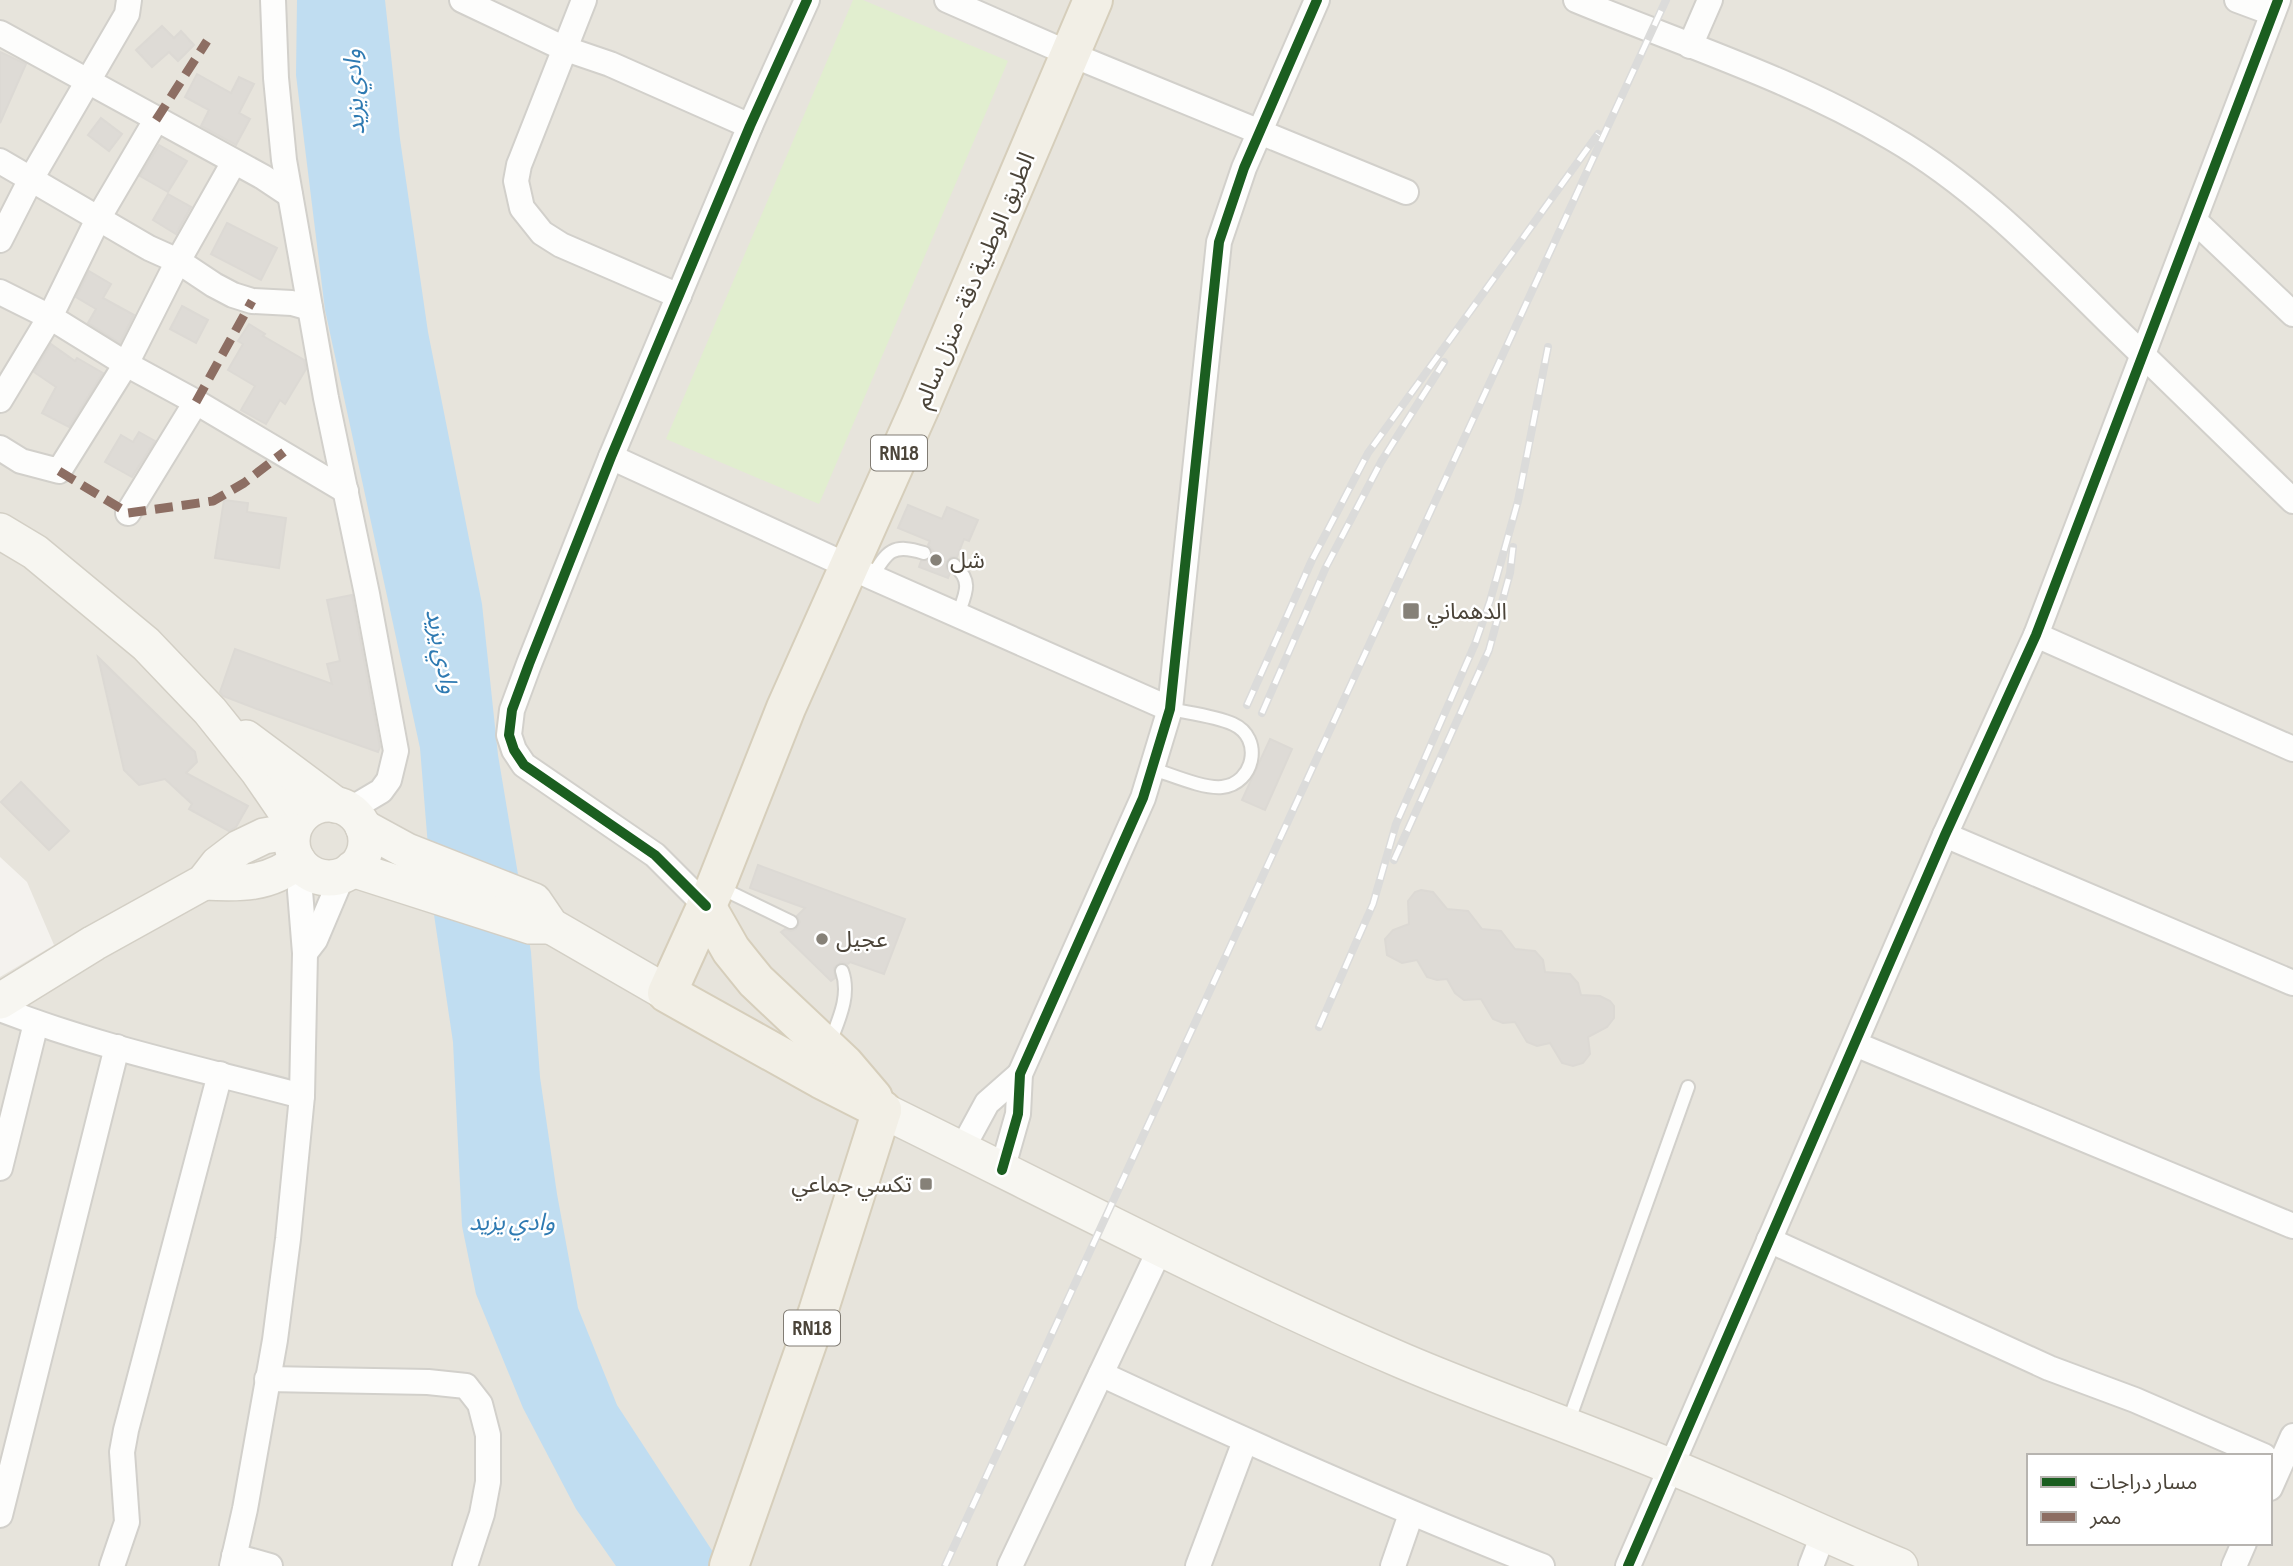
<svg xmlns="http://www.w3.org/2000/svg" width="2293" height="1566" viewBox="0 0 2293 1566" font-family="'Sofia Sans Condensed','Noto Sans Arabic',sans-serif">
<rect width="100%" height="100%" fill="#f4f2ee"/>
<path fill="#e7e4dc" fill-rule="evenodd" d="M0 0H2293V1566H0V977L54 945 27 882 0 857ZM2029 1456H2270V1543H2029Z"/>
<polygon fill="#e1eecf" points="853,0 863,0 1008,61 819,504 666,439"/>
<polygon fill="#c0ddf1" points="297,0 385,0 400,139 428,332 482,604 498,755 531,952 540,1077 557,1194 578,1308 617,1405 713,1552 725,1566 616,1566 576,1509 523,1408 476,1294 462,1226 453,1042 433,908 420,748 325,310 296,75"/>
<g fill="#dedbd6" stroke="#dcd9d4" stroke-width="2">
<polygon points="162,26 174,38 181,31 194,45 178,61 169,52 152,67 136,50"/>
<polygon points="0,52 26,64 0,123"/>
<polygon points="197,74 231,93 239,77 254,84 239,113 250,119 236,145 201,126 209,110 185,97"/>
<polygon points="101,118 122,134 109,151 88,135"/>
<polygon points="159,145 187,161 168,192 140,176"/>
<polygon points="168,194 191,207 176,234 153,220"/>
<polygon points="227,223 277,248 261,280 211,254"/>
<polygon points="89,271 111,284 103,298 134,315 120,343 88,323 96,309 76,297"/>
<polygon points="182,306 208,320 196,343 170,329"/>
<polygon points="249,324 265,334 263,336 304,360 306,369 285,404 280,400 266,424 241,410 255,386 228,370 243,344 238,341"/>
<polygon points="51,344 75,361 77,358 103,373 69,427 42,413 56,387 34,372"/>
<polygon points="139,432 155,441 132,477 105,462 121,435 133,442"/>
<polygon points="224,500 248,503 247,512 286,518 279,568 215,558"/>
<polygon points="908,505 942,519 947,507 978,520 969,541 964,539 957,557 951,557 946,562 946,568 950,573 948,578 919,567 921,561 931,559 933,551 928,545 930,541 898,528"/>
<polygon points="352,595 380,747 378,752 257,709 223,696 220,692 235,649 332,684 327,664 340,661 327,600"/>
<polygon points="98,657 195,752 197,762 186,773 248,806 236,827 229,831 189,809 192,804 165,779 139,785 124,770"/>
<polygon points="1270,739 1292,749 1265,810 1242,800"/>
<polygon points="21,782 69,831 49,850 1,802"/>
<polygon points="758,865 905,919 884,974 850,962 848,964 841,962 834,968 835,978 831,981 781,932 785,929 791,931 796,929 800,922 797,916 805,908 750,888"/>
<polygon points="1421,890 1433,892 1447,909 1468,911 1482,929 1501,931 1515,949 1535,951 1543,960 1545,972 1570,974 1578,983 1581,995 1600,996 1610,1001 1614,1006 1614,1018 1607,1027 1588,1037 1590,1054 1583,1063 1573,1066 1562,1063 1550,1043 1537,1046 1527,1042 1515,1022 1503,1023 1493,1019 1481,999 1464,1000 1455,993 1447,979 1437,980 1427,977 1417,960 1402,963 1387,955 1385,939 1393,930 1409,924 1408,901 1415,892"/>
</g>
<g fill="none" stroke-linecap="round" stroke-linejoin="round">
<defs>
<g id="lane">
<path d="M954 565C973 581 966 593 958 614"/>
<path d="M872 577C887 551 893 543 924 553"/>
<path d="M1153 769C1172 775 1204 789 1222 787 1254 784 1264 738 1233 724 1216 716 1189 713 1170 709"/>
<polyline points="719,887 791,922"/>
<path d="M829 1045C838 1021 851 996 842 971"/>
<polyline points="1568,1423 1688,1087"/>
</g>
<g id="street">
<polyline points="273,0 276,78 284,160 326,398 367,594 396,751 389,780 381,791 349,810"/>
<polyline points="462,0 563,48 610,64 750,126"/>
<polyline points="584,0 519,165 516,181 522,208 542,233 561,245 679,296"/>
<polyline points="947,0 1070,54 1406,192"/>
<path d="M1576 0C1682 44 1793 79 1892 138 1975 186 2042 256 2110 323 2171 382 2232 441 2293 501"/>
<polyline points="2237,0 2272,13"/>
<polyline points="0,33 263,177 290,195"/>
<polyline points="1690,46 1710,0"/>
<polyline points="0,161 149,248 178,261 214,285 233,295 252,301 292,303 310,308"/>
<polyline points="2195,221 2293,314"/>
<polyline points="0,240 31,179 127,14 129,0"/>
<polyline points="0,292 50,317 126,364 196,402 346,491"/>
<polyline points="0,400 50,317 99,217 156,120"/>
<polyline points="0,448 21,461 59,471 126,364 178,261 234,162"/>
<polyline points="611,457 872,577 1170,709"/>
<polyline points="128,513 196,402"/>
<polyline points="2036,635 2293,749"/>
<polyline points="1945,835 2293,983"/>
<polyline points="706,906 655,855 524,765 514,750 509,735 512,710 529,664 611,457 750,126 807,0"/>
<polyline points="305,953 315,940 343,874"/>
<path d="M0 1009C97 1047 201 1069 302 1096"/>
<polyline points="1855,1044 2293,1226"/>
<polyline points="962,1149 987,1103 1020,1074"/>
<polyline points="0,1168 36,1023"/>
<polyline points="1002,1170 1018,1114 1020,1074 1143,798 1170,709 1219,242 1244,168 1317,0"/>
<polyline points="1769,1240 2049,1368 2135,1400 2264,1456"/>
<path d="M1101 1374C1247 1442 1393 1507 1542 1566"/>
<polyline points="267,1379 428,1382 466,1386 480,1404 488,1435 488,1482 482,1514 465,1566"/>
<polyline points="2270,1488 2293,1436"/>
<polyline points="0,1515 117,1047"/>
<polyline points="234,1556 270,1566"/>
<polyline points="112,1566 127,1522 122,1452 126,1430 220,1074"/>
<polyline points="232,1566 245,1509 275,1340 288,1239 302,1096 305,953 300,891 301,865"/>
<polyline points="1010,1566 1161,1247"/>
<polyline points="1198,1566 1245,1441"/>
<polyline points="1393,1566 1411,1514"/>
<polyline points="1628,1566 1945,835 2036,635 2278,0"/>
<polyline points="1811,1566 1823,1535"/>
<polyline points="2234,1566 2244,1543"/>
</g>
<g id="secondary">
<polyline points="0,531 35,552 146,644 210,711 258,771 295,825"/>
<polyline points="246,738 336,805"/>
<circle cx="329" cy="841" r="37"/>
<polyline points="363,827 407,851 534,901 551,926 667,993"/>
<polyline points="352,869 530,926 551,926"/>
<path d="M204 882C239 884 269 885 298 861"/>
<polyline points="0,1001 94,943 204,882 218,864 239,848 264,836 293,831"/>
<path d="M882 1110C1055 1195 1226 1285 1403 1361 1492 1399 1584 1430 1674 1468 1750 1499 1824 1535 1900 1566"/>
</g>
<g id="primary">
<polyline points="706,906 731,950 756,981 844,1064 873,1098"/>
<polyline points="882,1110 821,1079 667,993 716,885 786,708 920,407 1093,0"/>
<polyline points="729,1566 818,1312 882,1110"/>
</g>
</defs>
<use href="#lane" stroke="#d2d0cb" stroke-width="16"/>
<use href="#street" stroke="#d2d0cb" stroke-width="28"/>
<use href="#secondary" stroke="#d3cfc5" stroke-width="38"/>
<use href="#primary" stroke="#d6cebb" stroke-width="42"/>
<use href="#lane" stroke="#fdfdfc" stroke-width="12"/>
<use href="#street" stroke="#fdfdfc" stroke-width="24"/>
<use href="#secondary" stroke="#f7f6f1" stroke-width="35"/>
<use href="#primary" stroke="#f2efe6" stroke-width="38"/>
<defs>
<g id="rail">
<polyline points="1247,705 1312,560 1368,453 1598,134"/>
<polyline points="1262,713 1326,567 1381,462 1444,362"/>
<polyline points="1394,860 1489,650 1510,573 1513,547"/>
<polyline points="1319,1027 1373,904 1396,824 1475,644 1490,601 1518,501 1548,347"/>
<polyline points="945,1566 1666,0"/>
</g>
</defs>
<use href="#rail" stroke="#dbdbda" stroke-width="8"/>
<use href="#rail" stroke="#fff" stroke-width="5" stroke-dasharray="16" stroke-linecap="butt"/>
<g stroke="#8d6e63" stroke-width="9" stroke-dasharray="18 9" stroke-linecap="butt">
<polyline points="156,120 207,41"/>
<polyline points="196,402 252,301"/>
<polyline points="59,471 128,513 213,501 244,483 284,452"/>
</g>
<defs>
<g id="cycleway">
<polyline points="706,906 655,855 524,765 514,750 509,735 512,710 529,664 611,457 750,126 807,0"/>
<polyline points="1002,1170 1018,1114 1020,1074 1143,798 1170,709 1219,242 1244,168 1317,0"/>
<polyline points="1628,1566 1945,835 2036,635 2278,0"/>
</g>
</defs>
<use href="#cycleway" stroke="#fff" stroke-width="15"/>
<use href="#cycleway" stroke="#1b5e20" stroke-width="10"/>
</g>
<g fill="#868178" stroke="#fff" stroke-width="2.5">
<circle cx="936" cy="560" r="7"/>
<rect x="1402" y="602" width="18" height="18" rx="3.5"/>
<circle cx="822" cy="939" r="7"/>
<rect x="919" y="1177" width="14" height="14" rx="3.5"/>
</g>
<g text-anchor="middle" stroke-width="5" stroke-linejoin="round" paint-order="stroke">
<g fill="#fff" stroke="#817c74" stroke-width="2">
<rect x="871" y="435.5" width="56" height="35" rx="5"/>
<rect x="784" y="1310.5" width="56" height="35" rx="5"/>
</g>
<g font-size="21" font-weight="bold" fill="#4b4439">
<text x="899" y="460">RN18</text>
<text x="812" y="1335">RN18</text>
</g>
<g font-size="23" fill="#4b4439" stroke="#fff">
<text transform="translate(974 280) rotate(-67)" y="8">الطريق الوطنية دقة - منزل سالم</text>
</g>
<g font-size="23" fill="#4b4439" stroke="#fff" text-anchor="start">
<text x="950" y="568">شل</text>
<text x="1427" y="619">الدهماني</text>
<text x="836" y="947">عجيل</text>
<text x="912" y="1192" text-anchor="end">تكسي جماعي</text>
</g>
<g font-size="24" font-style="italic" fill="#2e7ab2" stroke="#fff">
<text transform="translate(354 92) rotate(-93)" y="8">وادي يزيد</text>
<text transform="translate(442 651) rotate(79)" y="8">وادي يزيد</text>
<text x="512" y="1230">وادي يزيد</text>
</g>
</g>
<rect x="2027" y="1454" width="245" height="91" fill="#ffffff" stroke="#b7b4b0" stroke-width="2"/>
<rect x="2041" y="1477" width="35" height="10" fill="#1b5e20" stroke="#b7b4b0" stroke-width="2"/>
<text x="2090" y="1489" font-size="21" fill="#4b4439">مسار دراجات</text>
<rect x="2041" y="1512" width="35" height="10" fill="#8d6e63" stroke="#b7b4b0" stroke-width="2"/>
<text x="2090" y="1524" font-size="21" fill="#4b4439">ممر</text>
</svg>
